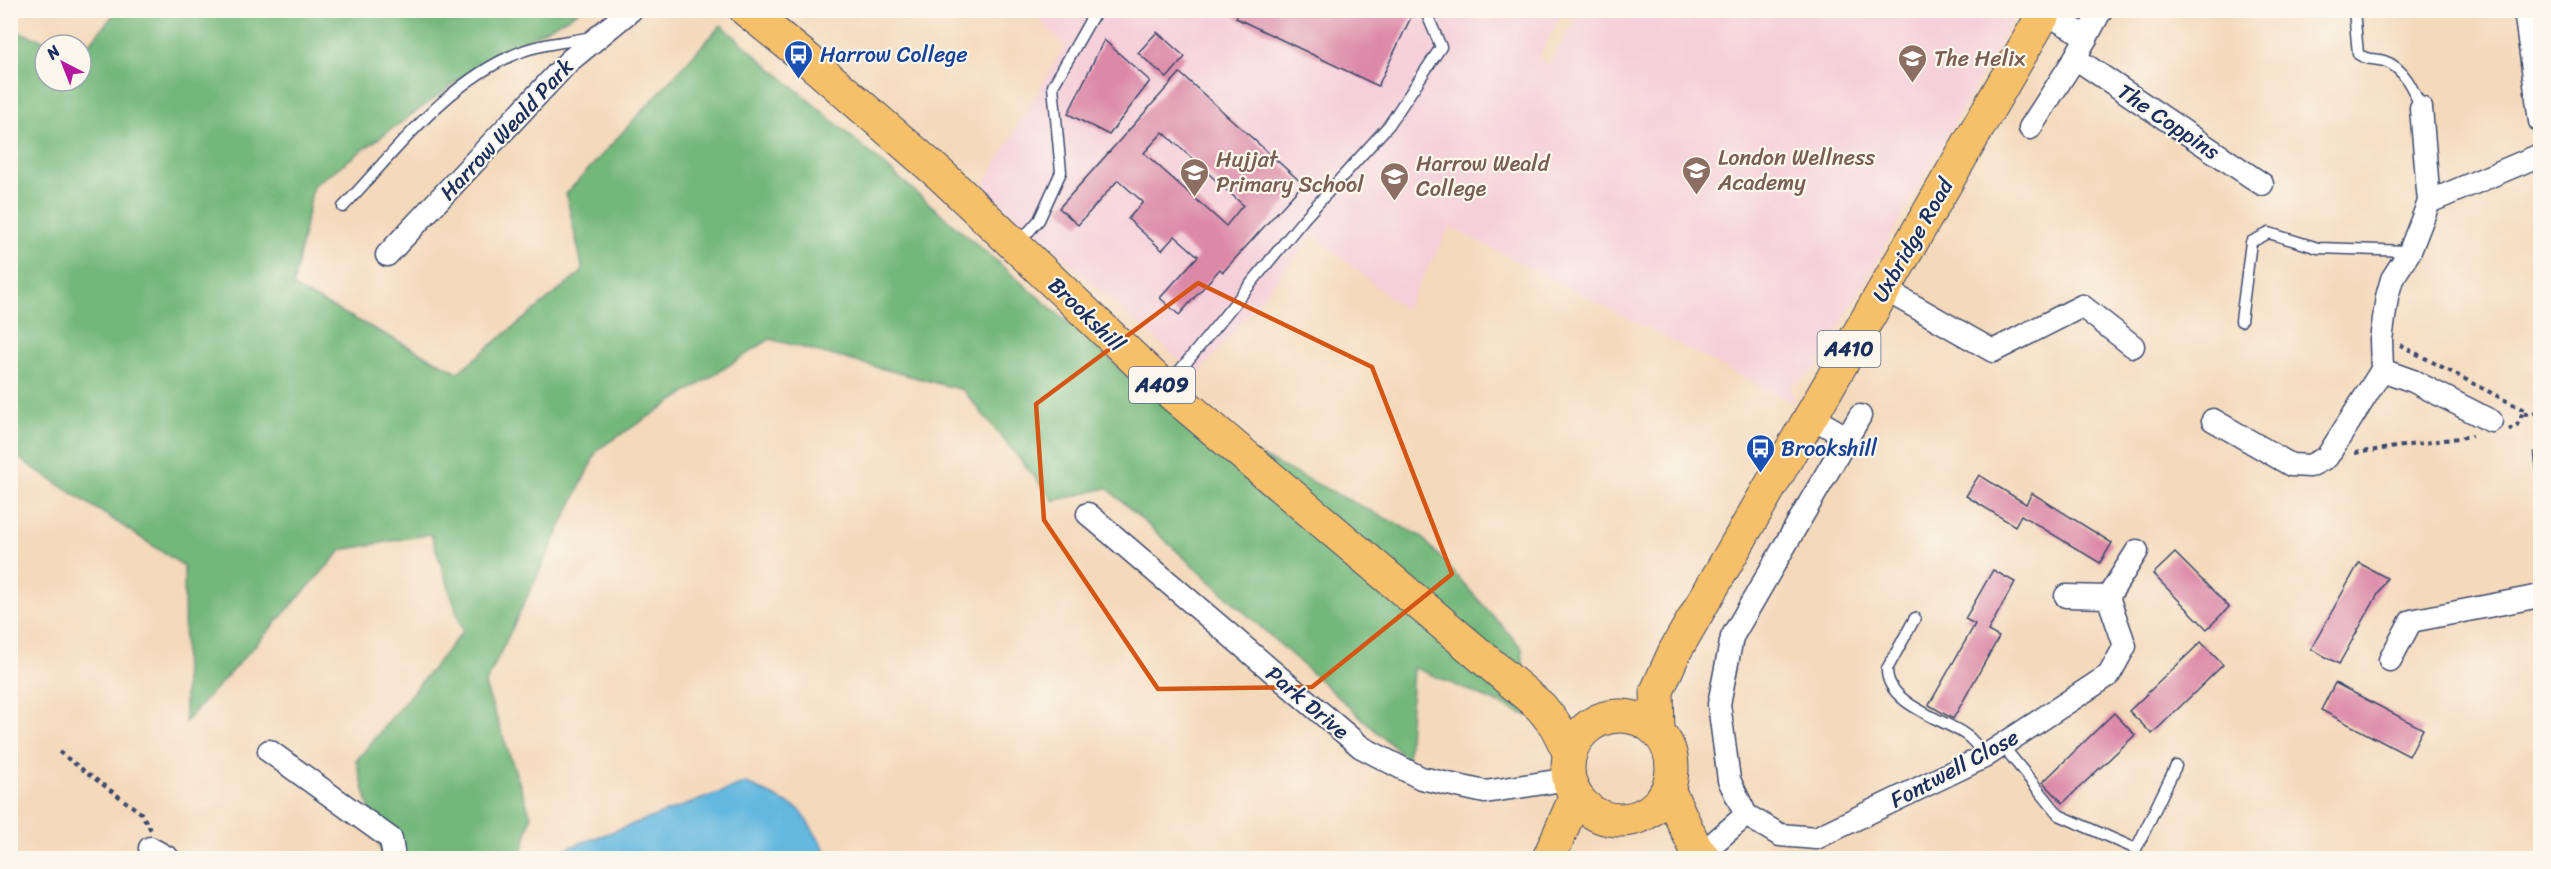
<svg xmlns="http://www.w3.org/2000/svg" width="2551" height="869" viewBox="0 0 2551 869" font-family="Sriracha,sans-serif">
<rect width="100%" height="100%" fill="#fbf7ec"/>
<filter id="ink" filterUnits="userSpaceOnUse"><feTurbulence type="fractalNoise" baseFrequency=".0167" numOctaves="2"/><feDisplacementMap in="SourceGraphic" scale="12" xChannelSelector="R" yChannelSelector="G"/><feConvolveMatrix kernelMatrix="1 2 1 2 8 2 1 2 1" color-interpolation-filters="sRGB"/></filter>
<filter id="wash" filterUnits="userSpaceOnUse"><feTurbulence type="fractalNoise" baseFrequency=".008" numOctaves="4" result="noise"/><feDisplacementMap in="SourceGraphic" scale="24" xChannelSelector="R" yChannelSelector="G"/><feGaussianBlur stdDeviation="1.35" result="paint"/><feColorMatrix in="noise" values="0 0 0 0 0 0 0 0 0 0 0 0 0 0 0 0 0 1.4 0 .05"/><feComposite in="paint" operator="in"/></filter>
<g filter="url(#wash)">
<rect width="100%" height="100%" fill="#f4d9bb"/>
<polygon fill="#f5cfd9" points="2005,10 2015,16 1815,370 1791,386 1795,404 1450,227 1405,310 1314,235 1197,376 983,186 1065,45 1029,11 1563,11 1538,58 1549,65 1579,11"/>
<polygon fill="#73b77a" stroke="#47736c" stroke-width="1.5" points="117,11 580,11 482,64 313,186 293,287 458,372 583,271 566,194 721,25 1171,411 1421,536 1522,648 1528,716 1413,667 1408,760 1107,488 1054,501 963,390 770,339 598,449 485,685 531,816 521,858 383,858 356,761 463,631 431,534 342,550 185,722 184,566 11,453 10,29 57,45 45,45 45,81 81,81 81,53"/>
<polygon fill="#63b8df" stroke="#3f749e" stroke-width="1.5" points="746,783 799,809 831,858 540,858"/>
<g id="blocks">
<g fill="#dc89a7" fill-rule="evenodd">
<polygon points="1239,10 1402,10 1412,15 1378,86 1236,18"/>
<polygon points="1157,32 1185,57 1167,78 1138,53"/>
<polygon points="1104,40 1150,81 1109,135 1068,114"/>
<path d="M1180 73 1303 184 1223 272 1220 269 1179 315 1160 298 1198 256 1175 236 1162 250 1128 219 1143 202 1118 180 1078 225 1059 208ZM1163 132 1243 205 1226 226 1144 153Z"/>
<polygon points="2540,451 2540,488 2539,488 2534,452"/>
<polygon points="1979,475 2026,504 2032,493 2112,543 2100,563 2021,515 2015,526 1966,496"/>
<polygon points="2175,553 2229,607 2207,629 2153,574"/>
<polygon points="2359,563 2387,578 2339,664 2311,649"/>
<polygon points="1993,570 2015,582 1988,631 1999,637 1953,719 1929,705 1975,624 1965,619"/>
<polygon points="2201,642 2223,665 2152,734 2129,711"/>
<polygon points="2335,683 2423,729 2409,756 2321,710"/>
<polygon points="2114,713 2135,735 2063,803 2043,782"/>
</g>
</g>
</g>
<g filter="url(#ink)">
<use href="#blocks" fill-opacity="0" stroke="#3c486c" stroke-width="1.5"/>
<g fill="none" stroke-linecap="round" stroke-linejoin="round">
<defs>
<g id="lane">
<path d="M2354 10 2358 54C2368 61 2373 58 2384 61 2404 67 2414 91 2421 108"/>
<path d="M343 207C397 150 447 80 523 51 544 43 569 42 591 37"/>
<polyline points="1018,244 1039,220 1061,172 1053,86 1091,19 1099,10"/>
<polyline points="2241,321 2251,242 2269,233 2318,248 2410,251"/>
<polyline points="1167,386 1303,220 1389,125 1441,47 1425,10"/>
<path d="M1915 618 1887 669C1886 703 1940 718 1963 733 1973 739 1978 747 1984 757"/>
<polyline points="2002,745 2059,815 2136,849 2176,766"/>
</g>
<g id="street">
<polyline points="2525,10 2540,121"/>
<polyline points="2045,13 2087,37"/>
<polyline points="2075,58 2262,184"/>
<polyline points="2421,108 2429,202"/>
<polyline points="2030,128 2075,58 2101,10"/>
<polyline points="387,255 569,61 631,10"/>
<polyline points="1884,289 1993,351 2082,306 2133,346"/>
<polyline points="2382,370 2413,381 2491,421"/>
<polyline points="1810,416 1848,438"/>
<polyline points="1860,416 1732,637 1719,704 1729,780 1746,815 1780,835 1816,838 1984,757 2109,675 2125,646 2108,597 2066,596"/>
<polyline points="2213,420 2291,465 2310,466 2327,457 2382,370 2381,340 2387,297 2392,279 2410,251 2429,202 2540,155"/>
<polyline points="1088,514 1361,747 1421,778 1485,792 1569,779"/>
<polyline points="2108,597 2137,551"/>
<polyline points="2390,660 2411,621 2540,596"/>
<polyline points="269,751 391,839 394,858"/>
<polyline points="150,848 168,858"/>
<polyline points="1701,854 1746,815"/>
</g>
<g id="primary">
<polyline points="746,10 807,59 942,176 1165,388 1541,707 1556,726 1570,754"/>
<circle cx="1620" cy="768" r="52"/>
<polyline points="1658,732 1657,691 1675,651 2046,10"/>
<polyline points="1668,789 1696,849 1704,858"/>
<polyline points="1549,858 1576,796"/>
</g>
</defs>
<use href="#lane" stroke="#3c486c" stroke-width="13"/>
<use href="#street" stroke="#3c486c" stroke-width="25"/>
<use href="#primary" stroke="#3c486c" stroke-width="35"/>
<g stroke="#3c486c" stroke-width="4" stroke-dasharray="4.5 4.5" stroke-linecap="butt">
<polyline points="2400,345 2524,410 2517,425 2509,430"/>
<polyline points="2524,414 2540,412"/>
<polyline points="2355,453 2472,436"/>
<polyline points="59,752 141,813 151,830"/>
</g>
<use href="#lane" stroke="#fff" stroke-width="10"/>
<use href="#street" stroke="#fff" stroke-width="22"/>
<use href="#primary" stroke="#f6c06b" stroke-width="33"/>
</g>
</g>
<path fill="none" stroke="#d45514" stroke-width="4.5" stroke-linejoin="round" d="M1198 283 1372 367 1452 574 1312 687 1158 689 1044 520 1036 404Z"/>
<defs>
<symbol id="bus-pin" viewBox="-11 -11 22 30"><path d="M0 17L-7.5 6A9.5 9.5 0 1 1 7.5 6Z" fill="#1a4fb4" stroke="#fbf7ec"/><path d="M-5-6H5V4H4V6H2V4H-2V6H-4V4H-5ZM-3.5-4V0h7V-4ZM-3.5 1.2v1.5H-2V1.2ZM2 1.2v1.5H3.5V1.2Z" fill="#fff"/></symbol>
<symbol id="school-pin" viewBox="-11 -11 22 30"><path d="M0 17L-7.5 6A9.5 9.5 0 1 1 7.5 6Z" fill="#8d6e63" stroke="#fbf7ec"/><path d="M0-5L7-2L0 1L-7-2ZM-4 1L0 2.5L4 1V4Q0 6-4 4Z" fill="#fff"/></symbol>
<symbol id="university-pin" viewBox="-11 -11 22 30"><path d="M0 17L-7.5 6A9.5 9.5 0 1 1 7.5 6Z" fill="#8d6e63" stroke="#fbf7ec"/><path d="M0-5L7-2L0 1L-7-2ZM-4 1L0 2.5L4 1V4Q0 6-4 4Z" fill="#fff"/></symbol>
</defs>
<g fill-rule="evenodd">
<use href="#bus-pin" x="782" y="38" width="33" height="45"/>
<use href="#school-pin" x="1896" y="42" width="33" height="45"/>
<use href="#school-pin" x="1680" y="154" width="33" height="45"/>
<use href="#school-pin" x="1178" y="156" width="33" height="45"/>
<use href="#university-pin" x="1378" y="160" width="33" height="45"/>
<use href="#bus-pin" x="1744" y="432" width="33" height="45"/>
</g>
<g text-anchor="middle" stroke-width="4.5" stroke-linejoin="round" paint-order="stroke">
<g fill="#fbf7ec" stroke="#5e6b89" stroke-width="1.5">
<rect x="1817.5" y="331" width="63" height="36" rx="4.5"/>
<rect x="1129" y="367" width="66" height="36" rx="4.5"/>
</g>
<g font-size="21" font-weight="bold" fill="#1b2f5e">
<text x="1849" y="356">A410</text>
<text x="1162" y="392">A409</text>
</g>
<g font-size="22" fill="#164399" stroke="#fbf7ec" text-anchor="start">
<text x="820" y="62">Harrow College</text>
<text x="1781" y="456">Brookshill</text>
</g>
<g font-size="22" fill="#785e54" stroke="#fbf7ec" text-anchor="start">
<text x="1934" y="66">The Helix</text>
<text x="1718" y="165">London Wellness<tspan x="1718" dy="25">Academy</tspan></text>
<text x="1216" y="167">Hujjat<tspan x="1216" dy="25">Primary School</tspan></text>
<text x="1416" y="171">Harrow Weald<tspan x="1416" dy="25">College</tspan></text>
</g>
<g font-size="22" fill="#1b2f5e" stroke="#fbf7ec">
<text transform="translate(2169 121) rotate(34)" y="8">The Coppins</text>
<text transform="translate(506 129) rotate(-47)" y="8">Harrow Weald Park</text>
<text transform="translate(1912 240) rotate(-60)" y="8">Uxbridge Road</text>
<text transform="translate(1087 314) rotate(44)" y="8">Brookshill</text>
<text transform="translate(1308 702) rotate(40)" y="8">Park Drive</text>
<text transform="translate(1954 768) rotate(-28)" y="8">Fontwell Close</text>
</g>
</g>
<rect width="2551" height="869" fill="none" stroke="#fbf7ec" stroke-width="36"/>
<g transform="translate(63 63) rotate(318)"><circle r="28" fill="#fbf7ec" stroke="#a1a7b3" stroke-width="1.5"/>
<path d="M0-4.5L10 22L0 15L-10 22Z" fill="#b5179e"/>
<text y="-9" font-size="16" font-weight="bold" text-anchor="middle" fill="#1b2f5e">N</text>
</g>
</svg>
